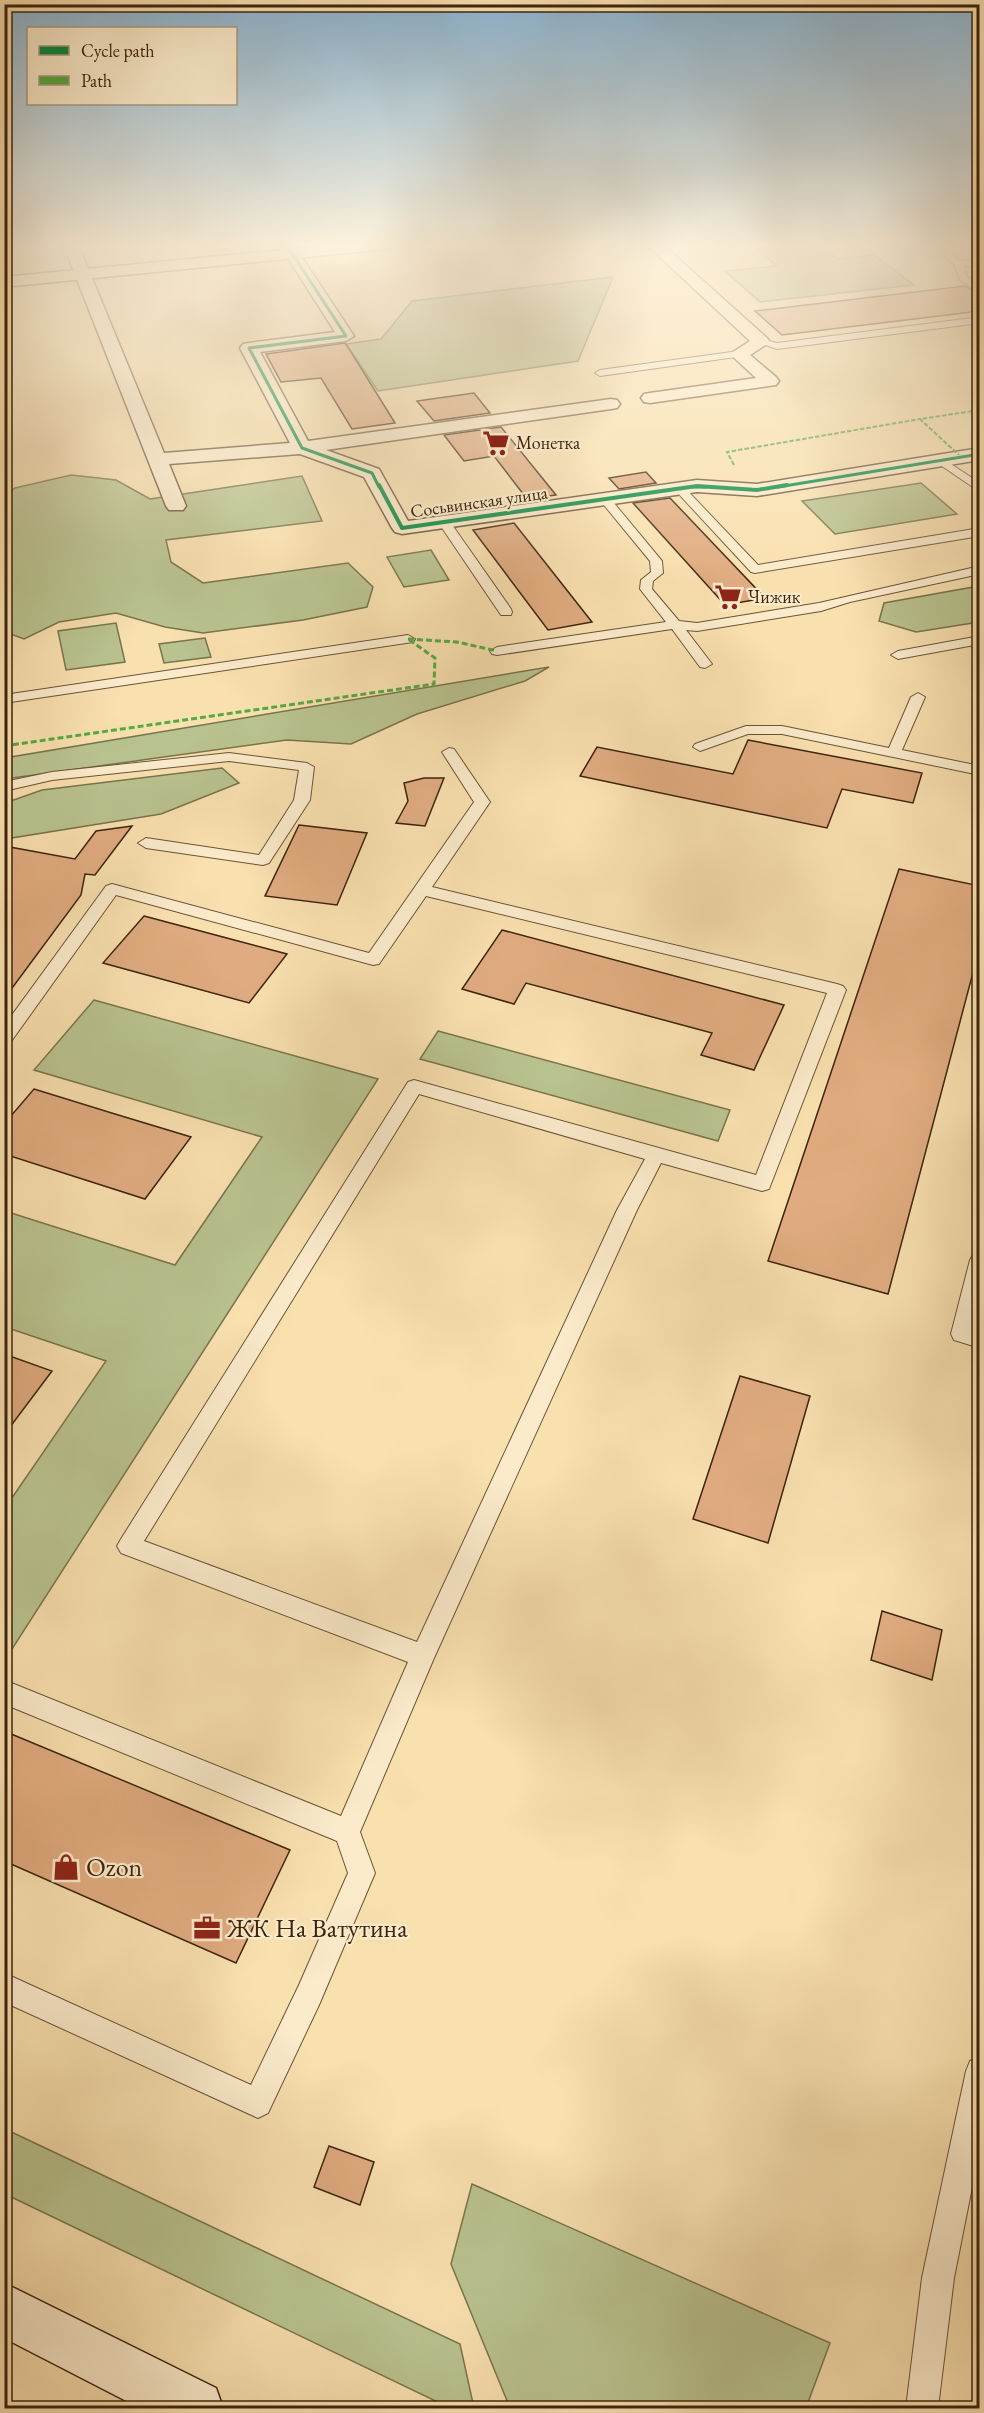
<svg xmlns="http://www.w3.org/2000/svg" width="984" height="2413" viewBox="0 0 984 2413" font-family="'EB Garamond',serif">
<rect width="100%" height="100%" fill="#f9e0af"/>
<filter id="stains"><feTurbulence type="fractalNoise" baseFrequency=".00333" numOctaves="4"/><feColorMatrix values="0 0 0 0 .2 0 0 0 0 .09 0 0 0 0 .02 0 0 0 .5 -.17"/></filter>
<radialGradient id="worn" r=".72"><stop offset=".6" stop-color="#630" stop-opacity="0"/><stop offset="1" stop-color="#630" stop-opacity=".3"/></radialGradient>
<g fill="#b9c38f" stroke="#7a744e" stroke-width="1.5">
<polygon points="796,244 819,244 838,259 874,255 914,285 760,302 725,271 777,266 756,248"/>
<polygon points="613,277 578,361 378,391 346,344 381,339 412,301"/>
<polygon points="71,475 116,480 150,499 302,476 322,521 166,540 171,562 203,583 348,563 373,587 367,607 303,620 203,633 165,627 116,613 59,622 24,639 5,632 4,495 15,488"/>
<polygon points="921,483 957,514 835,534 802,501"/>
<polygon points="431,550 449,580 404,587 387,557"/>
<polygon points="979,586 979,622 916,632 879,621 884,603"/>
<polygon points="116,623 125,662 66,670 58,631"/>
<polygon points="205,638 211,657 164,663 159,644"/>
<polygon points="549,667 525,681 417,714 351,744 287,740 5,779 5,758"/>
<polygon points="222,768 239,783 161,814 5,839 5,803 42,790"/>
<polygon points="94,1000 378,1079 5,1660 5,1508 106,1361 5,1327 5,1211 175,1265 262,1137 34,1070"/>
<polygon points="438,1031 730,1110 718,1141 420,1059"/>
<polygon points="5,2129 460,2344 474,2408 450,2408 5,2194"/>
<polygon points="472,2184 830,2343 806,2408 510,2408 451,2264"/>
</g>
<g fill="#e0ab80" stroke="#3c240e" stroke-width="1.5">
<polygon points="965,286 980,295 980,311 782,335 755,311"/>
<polygon points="345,343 351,352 395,423 352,429 321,378 281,382 266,354"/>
<polygon points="474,393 490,413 434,421 417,401"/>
<polygon points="501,427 556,495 527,499 494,456 464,461 444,435"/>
<polygon points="646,472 656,483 619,489 609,478"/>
<polygon points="670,498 765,598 725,605 633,503"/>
<polygon points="514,523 592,622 548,630 473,530"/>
<polygon points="748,740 922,773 913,803 842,789 827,828 580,776 597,747 733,774"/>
<polygon points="424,778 444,778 425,826 396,823 408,801 404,783"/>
<polygon points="299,825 367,833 337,905 265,896"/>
<polygon points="132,826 95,875 85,874 81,895 4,999 4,846 75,859 96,831"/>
<polygon points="899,869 980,886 980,946 888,1294 768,1261"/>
<polygon points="144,916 223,937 287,954 249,1003 103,963"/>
<polygon points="502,930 784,1005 754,1070 701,1055 712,1033 526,983 514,1004 462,989"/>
<polygon points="34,1089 115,1114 191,1137 145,1199 4,1154 4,1124"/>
<polygon points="4,1354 52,1371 4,1435"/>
<polygon points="740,1376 810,1396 768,1543 693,1519"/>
<polygon points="882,1611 942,1630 932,1680 871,1660"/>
<polygon points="4,1731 290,1850 236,1963 4,1861"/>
<polygon points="329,2146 374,2162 360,2205 314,2187"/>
</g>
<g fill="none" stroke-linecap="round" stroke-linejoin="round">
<defs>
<g id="lane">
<polygon points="928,244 937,244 960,260 980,261 980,267 964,266 967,277 980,285 980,293 960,280 954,264"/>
<polygon points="980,317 980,323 777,349 756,342 761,339 777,343"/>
<polygon points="739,351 744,354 743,356 600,376 595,373 600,370"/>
<polygon points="940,457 980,483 980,492 936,462 934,460"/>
<polygon points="679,485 683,486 758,565 980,528 980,536 755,573 751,572 675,490 673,488"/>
<polygon points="605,495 609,497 662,561 663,573 653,581 652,589 679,621 697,623 819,603 980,566 980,574 850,602 821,611 697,631 686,630 712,664 705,668 700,667 672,629 497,655 492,654 490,651 497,647 666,622 640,589 641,580 651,572 650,561 599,499"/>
<polygon points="444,518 448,519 511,609 512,612 511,615 501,615 438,522"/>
<polygon points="408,635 415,639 413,642 4,703 4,695"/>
<polygon points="980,636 980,644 898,659 891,655 898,651"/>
<polygon points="918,693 925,697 902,750 980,766 980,775 782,734 748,734 700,751 693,747 695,744 746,726 782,726 889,748 911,697"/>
<path d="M449 748 454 749 490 802 432 887 837 984 843 986 846 990 769 1189 762 1191 661 1163 637 1210 434 1658 360 1832 375 1873 319 2005 268 2113 258 2118 4 2002V1973L251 2085 299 1985 348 1873 337 1841 4 1704V1680L341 1816 408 1662 121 1553 117 1546 121 1539 408 1082 414 1080 756 1175 827 993 426 896 379 964 373 965 116 895 10 1043 4 1045V1026L106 886 112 884 369 953 474 802 442 752ZM419 1094 645 1159 617 1210 417 1642 144 1541Z"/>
<polygon points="229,753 307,763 314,767 310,800 269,863 263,865 146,848 138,843 146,838 259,855 294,800 299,770 229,761 52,780 4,791 4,782 52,772"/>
<polygon points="980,1252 980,1302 973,1329 980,1331 980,1348 954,1340 951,1334 970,1260 973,1255"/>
<polygon points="980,2057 980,2147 954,2278 938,2408 906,2408 922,2278 966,2071 970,2061"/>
</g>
<g id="street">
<polygon points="63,244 78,244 164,453 290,443 240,348 243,344 249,343 335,332 279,244 293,244 354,336 346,341 260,352 308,441 611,399 617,400 620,404 617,408 611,409 326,450 379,469 408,521 697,480 757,484 980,448 980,460 757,496 697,492 402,534 395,532 392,528 364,477 300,454 169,464 186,506 183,510 169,510 166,506"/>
<polygon points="646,244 662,244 767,338 770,342 750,355 776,377 779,381 776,385 650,403 644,402 641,398 644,394 650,393 756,378 730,354 750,341"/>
</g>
<g id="secondary">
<polygon points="344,244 395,244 387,249 4,287 4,277"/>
<polygon points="4,2283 216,2388 223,2408 140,2408 4,2338"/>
</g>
</defs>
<use href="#lane" stroke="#6b5336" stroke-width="2"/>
<use href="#street" stroke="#6b5336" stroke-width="3"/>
<use href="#secondary" stroke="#3c240e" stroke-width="3"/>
<use href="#lane" fill="#fbebcb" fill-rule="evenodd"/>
<use href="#street" fill="#fbebcb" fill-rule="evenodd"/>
<use href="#secondary" fill="#fbebcb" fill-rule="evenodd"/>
<g stroke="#55aa41" stroke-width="2" stroke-dasharray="4.5 2" stroke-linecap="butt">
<polyline points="961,457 920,419 980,410"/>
<polyline points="734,465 727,452 920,419"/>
</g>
<g stroke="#55aa41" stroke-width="3" stroke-dasharray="6 3" stroke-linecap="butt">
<polyline points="408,639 457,642 497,651"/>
<polyline points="4,746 434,684 435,658 408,639"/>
</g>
<defs>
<g id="cycleway-far1">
<polyline points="286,244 346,336 249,348 302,448 372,473 379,487"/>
<polyline points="693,487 706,487"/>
<polyline points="778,487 980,454"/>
</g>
<polyline id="cycleway" points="379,485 402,528 697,486 757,490 787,485"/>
</defs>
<use href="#cycleway-far1" stroke="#fbebcb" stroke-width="5"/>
<use href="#cycleway" stroke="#fbebcb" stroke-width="6"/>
<use href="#cycleway-far1" stroke="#00873e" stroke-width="3"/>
<use href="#cycleway" stroke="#00873e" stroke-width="4"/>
</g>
<linearGradient id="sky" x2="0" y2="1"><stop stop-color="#8cb6d4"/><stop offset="0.42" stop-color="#fcf1db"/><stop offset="1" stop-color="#fcf1db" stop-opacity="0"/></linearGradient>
<rect width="984" height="582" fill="url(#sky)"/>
<defs>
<symbol id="supermarket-bare" viewBox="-9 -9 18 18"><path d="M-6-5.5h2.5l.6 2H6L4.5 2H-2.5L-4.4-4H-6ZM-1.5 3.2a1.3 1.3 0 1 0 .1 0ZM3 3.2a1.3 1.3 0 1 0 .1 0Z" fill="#8f2418" stroke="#fbebcb" stroke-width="2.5" paint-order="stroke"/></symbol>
<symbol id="shop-bare" viewBox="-9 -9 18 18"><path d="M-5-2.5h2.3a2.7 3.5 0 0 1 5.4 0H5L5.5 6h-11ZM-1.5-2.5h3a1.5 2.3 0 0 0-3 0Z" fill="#8f2418" stroke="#fbebcb" stroke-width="2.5" paint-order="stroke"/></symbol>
<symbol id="office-bare" viewBox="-9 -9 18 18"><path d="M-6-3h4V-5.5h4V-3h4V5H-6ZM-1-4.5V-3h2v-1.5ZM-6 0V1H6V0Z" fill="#8f2418" stroke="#fbebcb" stroke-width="2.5" paint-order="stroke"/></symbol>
</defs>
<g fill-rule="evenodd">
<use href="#supermarket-bare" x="477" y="424" width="38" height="38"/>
<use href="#supermarket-bare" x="709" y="578" width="38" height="38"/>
<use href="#shop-bare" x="47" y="1848" width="38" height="38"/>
<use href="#office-bare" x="188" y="1909" width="38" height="38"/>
</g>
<g text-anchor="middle" stroke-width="4.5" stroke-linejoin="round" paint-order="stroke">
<g font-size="18" fill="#3c240e" stroke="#fbebcb" text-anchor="start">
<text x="516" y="449">Монетка</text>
<text x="748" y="603">Чижик</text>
</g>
<g font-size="18" fill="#3c240e" stroke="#fbebcb">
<text transform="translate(479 502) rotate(-8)" y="6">Сосьвинская улица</text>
</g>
<g font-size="26" fill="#3c240e" stroke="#fbebcb" text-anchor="start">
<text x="86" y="1876">Ozon</text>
<text x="227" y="1937">ЖК На Ватутина</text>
</g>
</g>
<rect width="984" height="2413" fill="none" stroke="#f9e0af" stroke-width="24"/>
<rect x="6" y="6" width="972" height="2401" fill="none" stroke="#3c240e" stroke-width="3"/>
<rect x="12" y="12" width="960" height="2389" fill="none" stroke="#3c240e" stroke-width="1.5"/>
<rect x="27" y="27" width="210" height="78" fill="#fbebcb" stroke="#af9b7f" stroke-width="1.5"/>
<rect x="39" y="46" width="30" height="9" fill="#00873e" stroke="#af9b7f" stroke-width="1.5"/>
<text x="81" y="57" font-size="18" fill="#3c240e">Cycle path</text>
<rect x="39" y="76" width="30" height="9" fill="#55aa41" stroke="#af9b7f" stroke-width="1.5"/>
<text x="81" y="87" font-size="18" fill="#3c240e">Path</text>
<rect width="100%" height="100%" filter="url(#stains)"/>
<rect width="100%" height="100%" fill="url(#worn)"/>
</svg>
